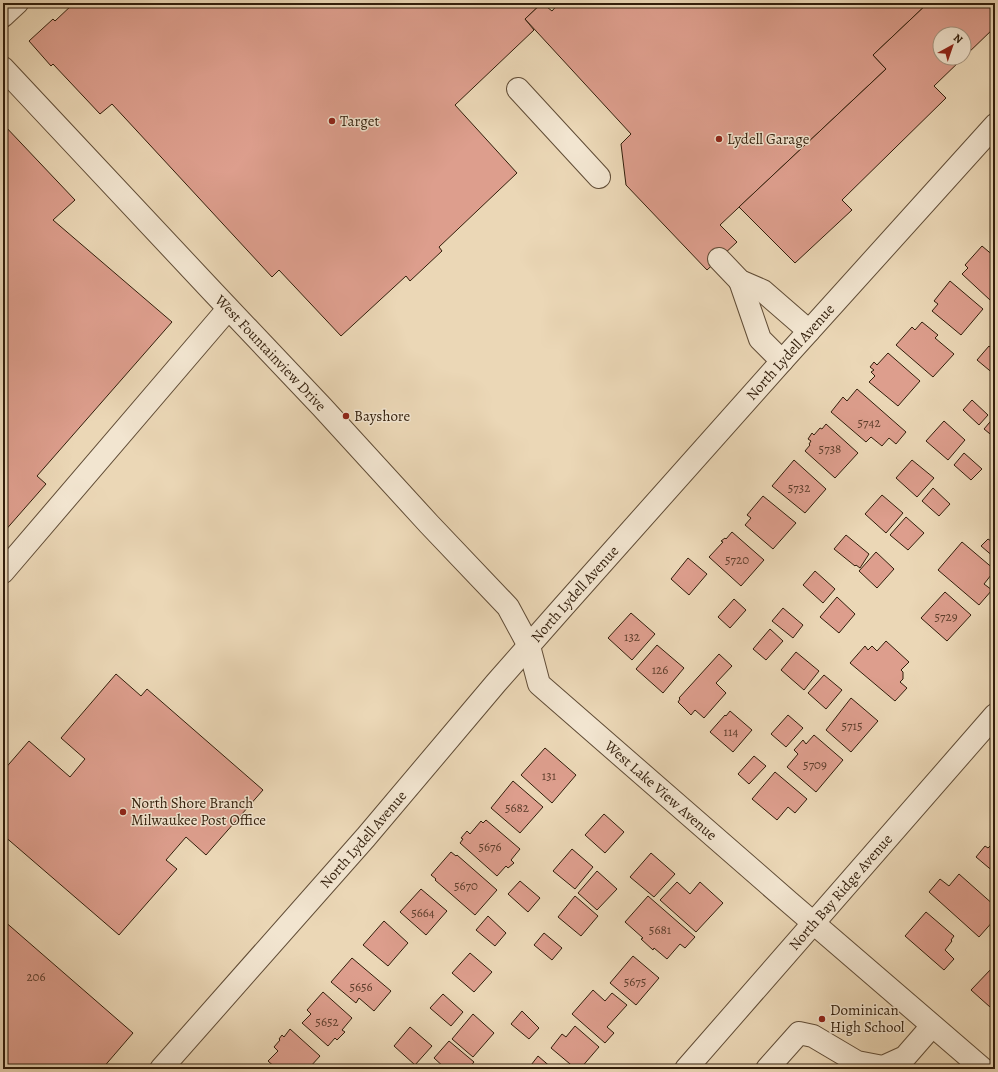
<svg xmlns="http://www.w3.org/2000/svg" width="998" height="1072" viewBox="0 0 998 1072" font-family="Alegreya,serif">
<rect width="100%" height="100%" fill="#ebd7b6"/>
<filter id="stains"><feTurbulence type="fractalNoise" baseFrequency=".005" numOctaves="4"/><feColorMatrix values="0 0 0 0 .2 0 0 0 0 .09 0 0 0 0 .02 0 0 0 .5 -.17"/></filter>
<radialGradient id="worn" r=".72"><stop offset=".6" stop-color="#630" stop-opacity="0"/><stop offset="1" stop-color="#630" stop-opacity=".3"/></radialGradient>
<g fill="#dd9e8d" stroke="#321e0b">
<polygon points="74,3 542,3 525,19 534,30 455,105 517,173 439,247 442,251 410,281 406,276 341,336 279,270 272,277 112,104 100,114 53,64 51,66 29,41 53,19 55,21"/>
<polygon points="542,3 552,11 559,3 928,3 873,55 886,69 720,225 737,242 707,270 626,185 621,144 631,134 525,19"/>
<polygon points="928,3 995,3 995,27 964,57 964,34 940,34 940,58 963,58 934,86 946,98 842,200 852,210 795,263 739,207 886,69 873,55"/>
<polygon points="3,124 75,200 53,220 172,322 37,476 46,484 3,533"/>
<polygon points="982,246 995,257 995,294 990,300 962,274 968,268 965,265"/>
<polygon points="950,281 983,309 961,335 932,311 938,304 934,301"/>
<polygon points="922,322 938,335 935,338 954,354 933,377 896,345 912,327 915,330"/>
<polygon points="989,346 995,351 995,375 977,360"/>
<polygon points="888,353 920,381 898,406 869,382 875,376 871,372 874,370 870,367 874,362 877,365"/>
<polygon points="857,389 906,432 896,444 889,438 882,446 871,437 866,442 831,412 843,397 847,401"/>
<polygon points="972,400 988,415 979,425 963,410"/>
<polygon points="995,416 995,438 984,429"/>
<polygon points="944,421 965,440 948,460 926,441"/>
<polygon points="826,424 858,453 835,478 805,451 810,445 809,444 811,441 808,439 812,433 814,435 820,428 822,429"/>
<polygon points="964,453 982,469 971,480 954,465"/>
<polygon points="794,460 826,489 805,513 772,486"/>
<polygon points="912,460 934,478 917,497 896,478"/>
<polygon points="933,488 950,504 939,516 922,501"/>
<polygon points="882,495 903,513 886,533 865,514"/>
<polygon points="763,496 796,523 773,549 745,525 751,518 747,515"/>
<polygon points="906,517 924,533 908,550 890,535"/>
<polygon points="732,532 764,560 741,586 709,557 723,542 721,541 725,538 726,539"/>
<polygon points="846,535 869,554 860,568 856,565 855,566 834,549"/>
<polygon points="995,536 995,558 981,546 988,539 991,541"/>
<polygon points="962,542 995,570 984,584 992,590 979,605 938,570"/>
<polygon points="876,552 894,569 877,588 859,571"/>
<polygon points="688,558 707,574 689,595 671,579"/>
<polygon points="815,571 835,589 823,603 803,585"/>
<polygon points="945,592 971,615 947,641 921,618"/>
<polygon points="837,597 855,614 839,633 820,617"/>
<polygon points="734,599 746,610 730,628 718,617"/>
<polygon points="783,608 803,625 793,638 772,621"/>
<polygon points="631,613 655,634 632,660 608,638"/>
<polygon points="770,629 783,641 766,660 753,649"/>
<polygon points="886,641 909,662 901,670 903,672 903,679 900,682 907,688 895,701 850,663 865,646 868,650 872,646 877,651"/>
<polygon points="657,645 684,668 663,693 636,669"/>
<polygon points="796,652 819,671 804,690 781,670"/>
<polygon points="719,654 732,666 716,683 726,693 704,718 695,710 691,715 678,702 680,699 679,698"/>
<polygon points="116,674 141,696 147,689 263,790 206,855 186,837 166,860 177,869 119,935 3,835 3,771 29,741 70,777 85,759 61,738"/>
<polygon points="824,675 842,690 826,709 808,693"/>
<polygon points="851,698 878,721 851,752 826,730"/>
<polygon points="730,711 752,730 733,752 710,732 725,715 726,716"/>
<polygon points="788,715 803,728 786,747 771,734"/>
<polygon points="814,735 843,760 816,792 787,767 798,754 794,750 803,740 806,744"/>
<polygon points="545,748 576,775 552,803 521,775"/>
<polygon points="754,756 766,766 749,784 738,774"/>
<polygon points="775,772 807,799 795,813 788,807 777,820 752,799"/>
<polygon points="513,781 543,807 520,833 491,808"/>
<polygon points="604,814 624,832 605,853 585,835"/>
<polygon points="486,820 520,849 511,860 514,863 508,868 506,866 497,876 460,843 463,839 461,838 467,831 470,834 481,821 483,823"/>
<polygon points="995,841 995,873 976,857 985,846 988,848"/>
<polygon points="572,849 593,867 575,889 553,871"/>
<polygon points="451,852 456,856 457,855 497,890 475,915 435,880 436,879 431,875"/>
<polygon points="651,853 675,874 654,897 630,877"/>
<polygon points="597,871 617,889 597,910 578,893"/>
<polygon points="959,874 995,906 995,919 979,937 929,892 940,879 949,886"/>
<polygon points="520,881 540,898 528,912 508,894"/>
<polygon points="677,882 690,894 700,882 723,903 696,932 660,900"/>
<polygon points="421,889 447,911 426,935 400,912"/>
<polygon points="575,896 598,916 581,936 558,917"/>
<polygon points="648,896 695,937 685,948 680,944 667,959 654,948 653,950 641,939 643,938 625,922"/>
<polygon points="926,912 954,936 951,940 952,941 945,950 954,959 944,970 905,936"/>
<polygon points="488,916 506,933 495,946 476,930"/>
<polygon points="3,920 133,1033 102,1069 3,1069"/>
<polygon points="384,921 408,943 388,966 363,945"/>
<polygon points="544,933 562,948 552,960 534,945"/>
<polygon points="470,953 492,972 474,992 452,973"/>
<polygon points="633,956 659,978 636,1005 610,983"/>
<polygon points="352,958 391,991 374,1011 359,998 356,1003 331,982"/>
<polygon points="992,968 995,970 995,1002 990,1007 971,990"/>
<polygon points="593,990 605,1001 612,993 627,1005 607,1027 614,1033 605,1043 572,1014"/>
<polygon points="323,992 352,1018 342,1030 345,1032 337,1040 335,1038 328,1046 302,1023 311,1014 307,1010"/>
<polygon points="443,994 463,1012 451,1026 430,1008"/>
<polygon points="522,1011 539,1028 529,1039 511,1024"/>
<polygon points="473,1014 494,1033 473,1057 452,1039"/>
<polygon points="575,1026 599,1047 580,1069 576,1069 551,1048 562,1034 566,1037"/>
<polygon points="410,1027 432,1046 415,1065 394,1046"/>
<polygon points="290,1029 320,1056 310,1067 313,1069 277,1069 268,1061 278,1051 274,1047 280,1040 279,1039 282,1035 284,1037"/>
<polygon points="449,1041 474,1062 468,1069 446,1069 434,1058"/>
<polygon points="538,1056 553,1069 528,1069"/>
</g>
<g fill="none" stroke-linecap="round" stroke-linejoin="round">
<defs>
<g id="minor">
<polyline points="3,16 17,3"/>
<path id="s1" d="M3 68 213 292 322 407 429 524 508 607 529 646 539 684 789 902 983 1069"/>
<polyline points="518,89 599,177"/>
<polyline points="719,259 740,281 763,291 809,331"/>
<polyline points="740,281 760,339 782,361"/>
<polyline points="3,572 228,309"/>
<path id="s2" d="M161 1069 366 837 496 683 563 607 782 361 995 125"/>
<path id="s3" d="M686 1069 995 715"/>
<polyline points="767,1069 799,1033 813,1036 857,1062 883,1067 905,1057 932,1026"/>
</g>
</defs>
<use href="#minor" stroke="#604c36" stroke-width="24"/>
<use href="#minor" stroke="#f2e5d0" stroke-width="22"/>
</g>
<g fill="#8f2418" stroke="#f2e5d0" stroke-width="1.5">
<circle cx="332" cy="121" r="4"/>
<circle cx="719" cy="139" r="4"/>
<circle cx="346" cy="416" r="4"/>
<circle cx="123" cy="812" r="4"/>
<circle cx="822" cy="1019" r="4"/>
</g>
<g text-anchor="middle" stroke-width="3" stroke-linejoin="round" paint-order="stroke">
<g font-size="13" fill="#5d3e2c">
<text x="869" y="427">5742</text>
<text x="830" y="453">5738</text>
<text x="799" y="492">5732</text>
<text x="737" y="564">5720</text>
<text x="946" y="621">5729</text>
<text x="632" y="641">132</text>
<text x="660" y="674">126</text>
<text x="852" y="730">5715</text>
<text x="731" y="736">114</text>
<text x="815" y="769">5709</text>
<text x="549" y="780">131</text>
<text x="517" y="812">5682</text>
<text x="490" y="851">5676</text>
<text x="466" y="890">5670</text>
<text x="423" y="917">5664</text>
<text x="660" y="934">5681</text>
<text x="36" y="981">206</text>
<text x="635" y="986">5675</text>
<text x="361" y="991">5656</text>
<text x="327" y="1026">5652</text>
</g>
<g font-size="15" fill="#321e0b" stroke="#f2e5d0" text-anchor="start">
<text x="340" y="126">Target</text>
<text x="727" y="144">Lydell Garage</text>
<text x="354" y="421">Bayshore</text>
<text x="131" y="808">North Shore Branch<tspan x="131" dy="17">Milwaukee Post Office</tspan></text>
<text x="830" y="1015">Dominican<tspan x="830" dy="17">High School</tspan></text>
</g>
<g font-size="15" fill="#321e0b" stroke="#f2e5d0">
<text dy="5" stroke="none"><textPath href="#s2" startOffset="954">North Lydell Avenue</textPath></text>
<text dy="5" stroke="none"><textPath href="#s1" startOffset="391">West Fountainview Drive</textPath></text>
<text dy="5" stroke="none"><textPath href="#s2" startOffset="630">North Lydell Avenue</textPath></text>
<text dy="5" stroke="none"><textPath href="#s1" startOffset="984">West Lake View Avenue</textPath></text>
<text dy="5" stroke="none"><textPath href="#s2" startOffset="306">North Lydell Avenue</textPath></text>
<text dy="5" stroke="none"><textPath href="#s3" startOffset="235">North Bay Ridge Avenue</textPath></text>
</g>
</g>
<rect width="998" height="1072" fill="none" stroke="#ebd7b6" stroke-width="16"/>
<rect x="4" y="4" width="990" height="1064" fill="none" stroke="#321e0b" stroke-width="2"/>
<rect x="8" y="8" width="982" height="1056" fill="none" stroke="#321e0b"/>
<g transform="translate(952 46) rotate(40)"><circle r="19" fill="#f2e5d0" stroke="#a59581"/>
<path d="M0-3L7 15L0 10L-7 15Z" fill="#8f2418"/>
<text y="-6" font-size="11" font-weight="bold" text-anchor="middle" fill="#321e0b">N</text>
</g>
<rect width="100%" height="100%" filter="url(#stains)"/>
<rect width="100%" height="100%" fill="url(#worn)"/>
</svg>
